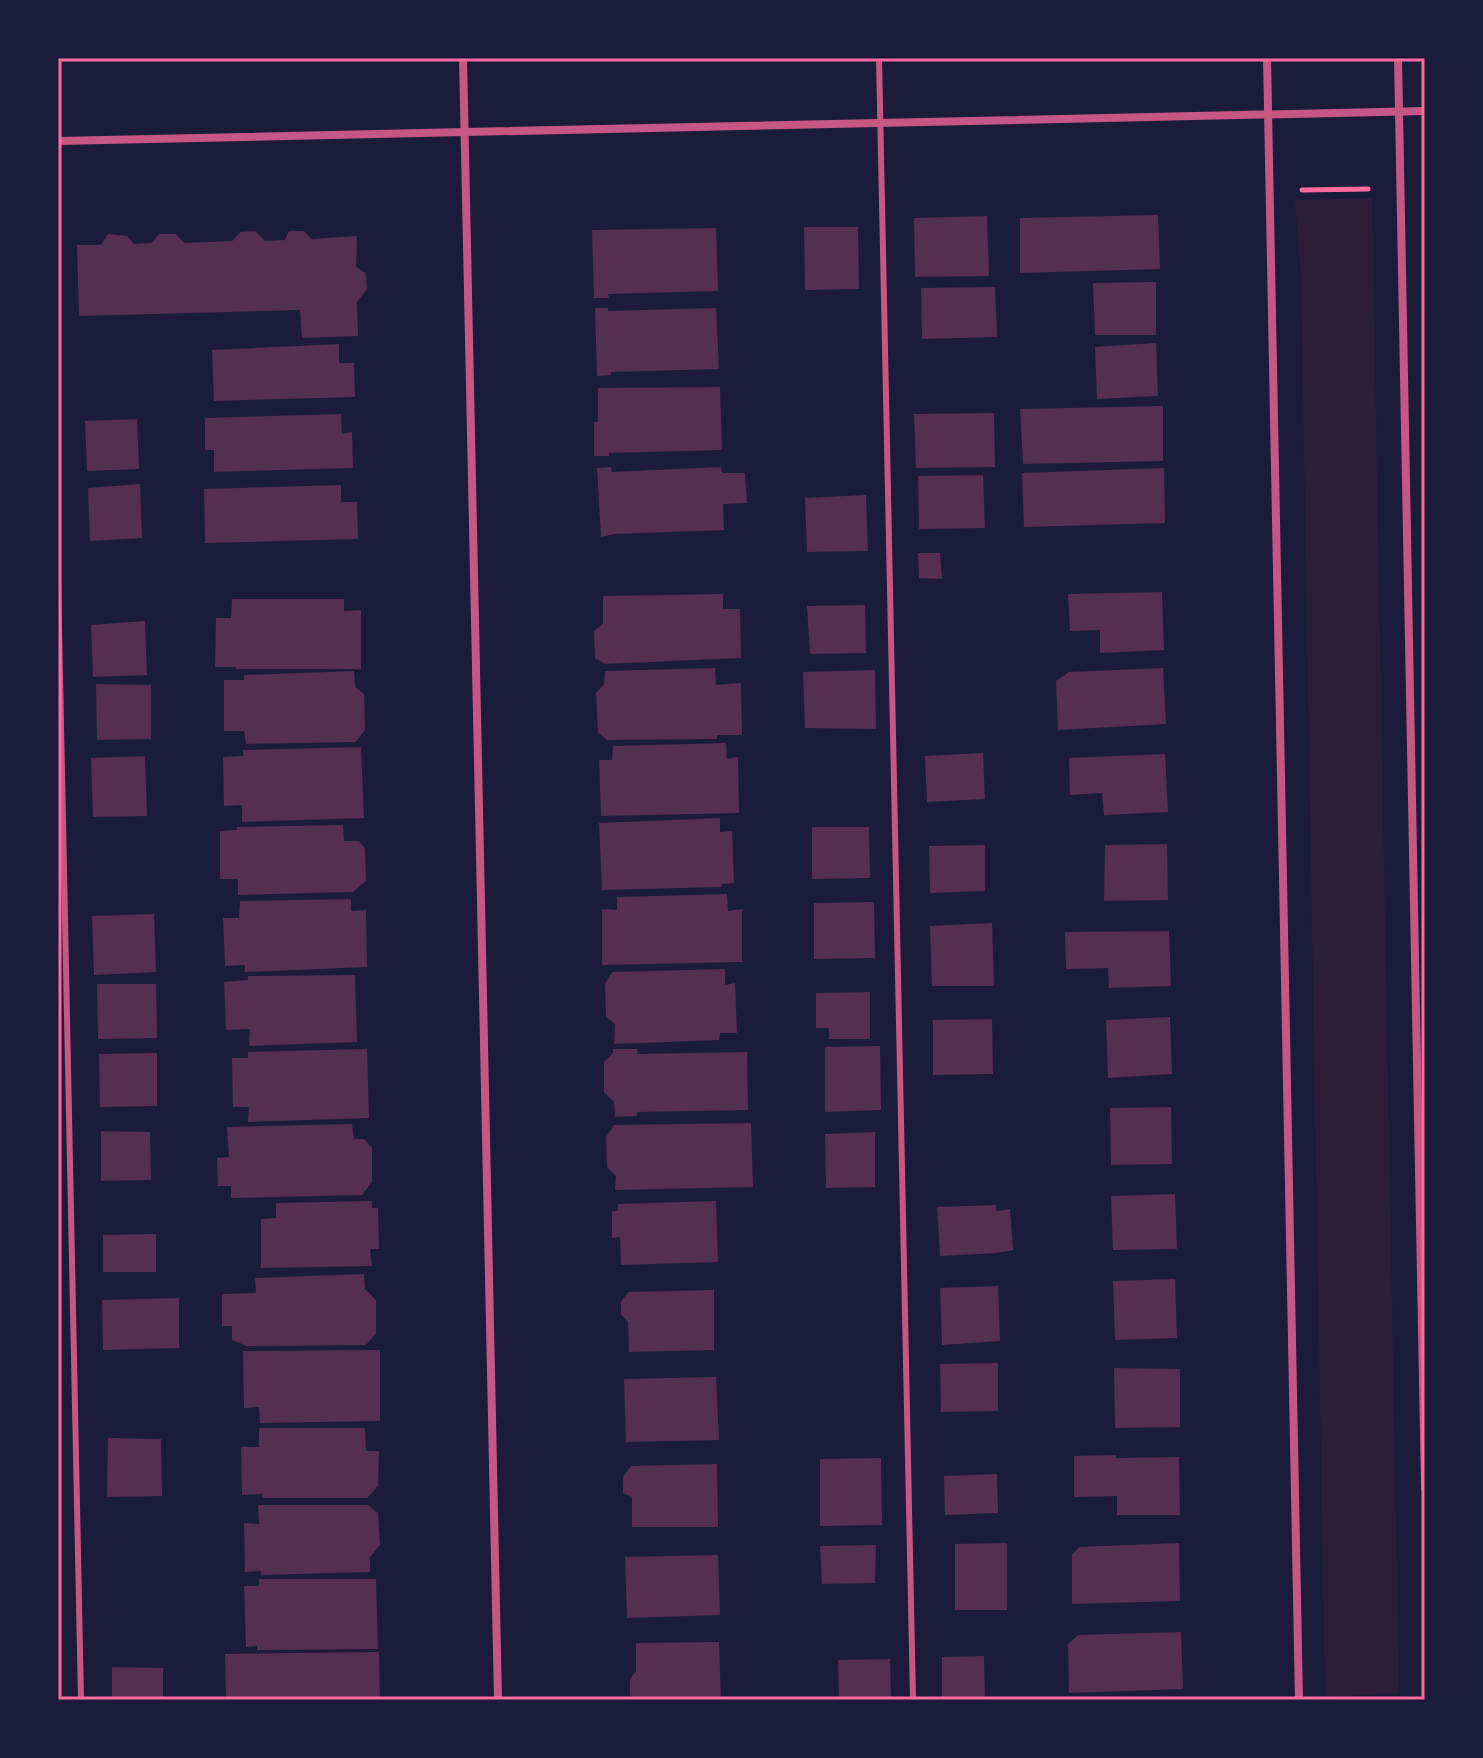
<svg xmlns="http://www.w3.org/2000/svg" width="1483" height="1758" viewBox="0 0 1483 1758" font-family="Karla,sans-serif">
<rect width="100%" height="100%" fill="#1b1b3a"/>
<polygon fill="#2a1e3b" points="1372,198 1399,1693 1325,1697 1301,277 1295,200"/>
<g fill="#542f53">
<polygon points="1158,215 1160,269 1020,273 1020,218"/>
<polygon points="987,216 989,276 915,277 914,218"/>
<polygon points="804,227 858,227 859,289 805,290"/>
<polygon points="716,228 718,291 608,294 609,298 594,298 592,230"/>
<polygon points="255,231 265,241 285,240 289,231 304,231 312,239 357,236 356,267 366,273 367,289 357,302 358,336 302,338 300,310 79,316 77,245 101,245 108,234 127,236 134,244 152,243 159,234 176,234 184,243 232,241 241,232"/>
<polygon points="1156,282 1156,335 1095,335 1093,283"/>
<polygon points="995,287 997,337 922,339 921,288"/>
<polygon points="595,308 608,308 608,311 716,308 719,369 611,372 611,375 597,376"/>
<polygon points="1156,343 1158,396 1097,399 1095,347"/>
<polygon points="339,344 339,363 354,363 355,397 214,401 212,350"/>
<polygon points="720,387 722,450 609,453 609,456 594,456 594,422 598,422 598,388"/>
<polygon points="1163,406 1163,461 1023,464 1020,409"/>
<polygon points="994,413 995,467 916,468 914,414"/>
<polygon points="341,414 342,434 352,432 353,468 214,472 214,450 205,450 205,418"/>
<polygon points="137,419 139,469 87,471 85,421"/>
<polygon points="611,467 612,472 721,467 722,473 745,473 747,503 723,504 724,530 615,534 601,537 597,468"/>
<polygon points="1164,468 1165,523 1024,527 1022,473"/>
<polygon points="983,475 985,528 919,529 918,476"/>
<polygon points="140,484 142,538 90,541 88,488"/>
<polygon points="341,485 341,502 357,502 358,539 205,543 204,489"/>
<polygon points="866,495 868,551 807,552 805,498"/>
<polygon points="918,553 940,553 942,579 919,578"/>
<polygon points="1162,592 1164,650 1100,653 1100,630 1070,631 1068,594"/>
<polygon points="723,594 723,609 740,609 741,658 605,664 595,658 594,631 603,624 603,596"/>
<polygon points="232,599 344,599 344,611 361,610 361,669 236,669 236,667 215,667 216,618 231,618"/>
<polygon points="865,605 866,653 810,654 807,606"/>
<polygon points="145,621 147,675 93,677 91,625"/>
<polygon points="715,668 716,685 741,683 742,735 717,735 717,739 607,740 598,732 596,693 604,684 605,671"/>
<polygon points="1163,668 1166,724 1058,730 1056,681 1069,672"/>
<polygon points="875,670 876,729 805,728 803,672"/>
<polygon points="354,671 355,687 364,694 365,730 356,742 246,744 244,731 224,731 224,680 244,680 244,675"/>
<polygon points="96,684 151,685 151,739 97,740"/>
<polygon points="726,743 727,759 738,757 739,813 601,816 599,760 612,760 613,746"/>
<polygon points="361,747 364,818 242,822 242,805 224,806 223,757 243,756 243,750"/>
<polygon points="983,753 985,799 927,802 925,756"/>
<polygon points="1165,754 1168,812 1104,815 1102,793 1070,795 1069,758"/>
<polygon points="145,756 147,816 93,817 91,758"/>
<polygon points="720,818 720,832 732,831 734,883 722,884 722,887 602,890 599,823"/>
<polygon points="343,825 344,841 359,841 365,849 366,881 353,892 238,895 238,879 220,879 220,831 237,830 237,827"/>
<polygon points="812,827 869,827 870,878 812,879"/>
<polygon points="1167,844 1168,900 1104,901 1105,845"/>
<polygon points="985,845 985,891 930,893 929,846"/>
<polygon points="727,894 728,911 742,909 742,962 602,965 602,909 617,910 617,897"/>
<polygon points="351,899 351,911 366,910 367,967 245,972 245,965 225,966 223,918 239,918 240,901"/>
<polygon points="874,902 875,958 814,959 814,903"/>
<polygon points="154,914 156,972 94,975 92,916"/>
<polygon points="992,923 994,986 932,986 930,926"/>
<polygon points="1169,931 1171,986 1109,988 1108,968 1066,969 1065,932"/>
<polygon points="725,969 725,985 735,983 737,1033 720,1033 719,1040 614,1044 615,1024 606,1017 605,984 612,972"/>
<polygon points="355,975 357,1042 249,1046 250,1029 226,1030 224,982 248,980 248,976"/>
<polygon points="97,984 156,984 157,1038 98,1039"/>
<polygon points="870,992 870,1039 829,1039 829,1028 816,1028 816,993"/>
<polygon points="1170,1017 1172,1074 1108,1078 1106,1020"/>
<polygon points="992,1019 993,1074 933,1075 933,1020"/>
<polygon points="880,1046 881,1110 825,1112 825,1047"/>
<polygon points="367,1049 369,1118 248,1122 249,1107 233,1107 232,1058 248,1058 248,1052"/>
<polygon points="613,1049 637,1049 638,1054 747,1052 748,1110 638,1112 637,1116 615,1117 614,1102 604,1092 604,1062 613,1053"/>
<polygon points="157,1053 157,1106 100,1107 99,1054"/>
<polygon points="1171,1107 1172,1164 1111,1165 1110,1108"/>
<polygon points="751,1123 753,1187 615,1190 616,1176 607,1167 606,1137 614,1125"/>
<polygon points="352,1124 354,1139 364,1139 372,1148 372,1182 362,1195 231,1198 231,1186 218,1186 217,1158 229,1157 227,1127"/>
<polygon points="101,1131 150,1132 151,1180 101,1181"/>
<polygon points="875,1132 875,1187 826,1188 825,1134"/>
<polygon points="1175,1194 1177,1249 1113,1250 1111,1196"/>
<polygon points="372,1201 372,1208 378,1208 379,1249 370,1249 372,1266 261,1268 261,1219 276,1218 276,1203"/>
<polygon points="716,1201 718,1262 621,1265 620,1237 612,1238 612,1211 618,1211 618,1204"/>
<polygon points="996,1205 996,1211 1010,1209 1013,1250 997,1253 940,1256 937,1207"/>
<polygon points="156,1234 156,1272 103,1272 103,1235"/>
<polygon points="364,1274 365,1289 376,1300 376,1333 366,1345 247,1346 232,1340 232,1326 222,1326 222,1294 256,1293 255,1278"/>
<polygon points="1175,1279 1177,1338 1115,1340 1113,1281"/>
<polygon points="998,1286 1000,1341 942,1345 940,1288"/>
<polygon points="714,1290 714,1350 629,1352 628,1322 621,1314 621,1302 628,1292"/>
<polygon points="179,1298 179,1348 103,1350 102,1300"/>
<polygon points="380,1350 380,1421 260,1423 259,1407 244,1408 243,1351"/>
<polygon points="998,1363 998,1411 941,1412 940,1364"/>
<polygon points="1114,1368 1180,1369 1180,1427 1115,1428"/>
<polygon points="716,1377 719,1440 626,1442 624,1379"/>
<polygon points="259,1428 365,1428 366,1451 379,1451 378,1486 367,1498 262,1498 262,1494 242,1495 241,1447 259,1447"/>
<polygon points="108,1438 161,1439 162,1496 107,1497"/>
<polygon points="1116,1455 1116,1458 1179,1457 1180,1515 1117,1515 1117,1496 1074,1497 1074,1456"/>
<polygon points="881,1458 882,1525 820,1526 820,1459"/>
<polygon points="717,1464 718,1527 632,1527 632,1497 623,1493 623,1477 631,1466"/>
<polygon points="997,1474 998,1513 945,1515 944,1476"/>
<polygon points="258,1505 368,1505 378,1513 380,1545 370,1557 370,1572 261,1575 261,1571 245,1572 244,1523 259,1524"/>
<polygon points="1007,1543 1007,1610 955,1610 955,1544"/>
<polygon points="1179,1543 1180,1601 1072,1604 1072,1555 1079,1547"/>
<polygon points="876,1545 875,1583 822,1584 820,1546"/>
<polygon points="718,1555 720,1615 627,1618 625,1557"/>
<polygon points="259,1579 376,1579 378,1649 257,1650 257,1646 246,1647 244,1586 259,1586"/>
<polygon points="1181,1632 1183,1689 1069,1693 1068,1644 1078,1635"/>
<polygon points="719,1642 721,1700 636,1700 630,1695 630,1679 636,1671 636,1643"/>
<polygon points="379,1652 380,1700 226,1700 225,1654"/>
<polygon points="984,1656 985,1700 942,1700 942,1657"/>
<polygon points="890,1659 891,1700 839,1700 838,1660"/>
<polygon points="112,1667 163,1668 163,1700 112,1700"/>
</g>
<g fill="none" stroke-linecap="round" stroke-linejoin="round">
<polyline stroke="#ff6b9d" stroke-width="5" points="1302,190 1368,189"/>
<g stroke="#c65784" stroke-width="6">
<polyline points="879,58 913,1700"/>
<polyline points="58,577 81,1700"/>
</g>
<g stroke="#c65784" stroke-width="8">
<polyline points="463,58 498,1700"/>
<polyline points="1267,58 1299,1700"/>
<polyline points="1398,58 1425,1488"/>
<polyline points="58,141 1425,111"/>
</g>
</g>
<rect width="1483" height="1758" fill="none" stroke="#1b1b3a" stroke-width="120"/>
<rect x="60" y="60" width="1363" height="1638" fill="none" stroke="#ff6b9d" stroke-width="3"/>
</svg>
